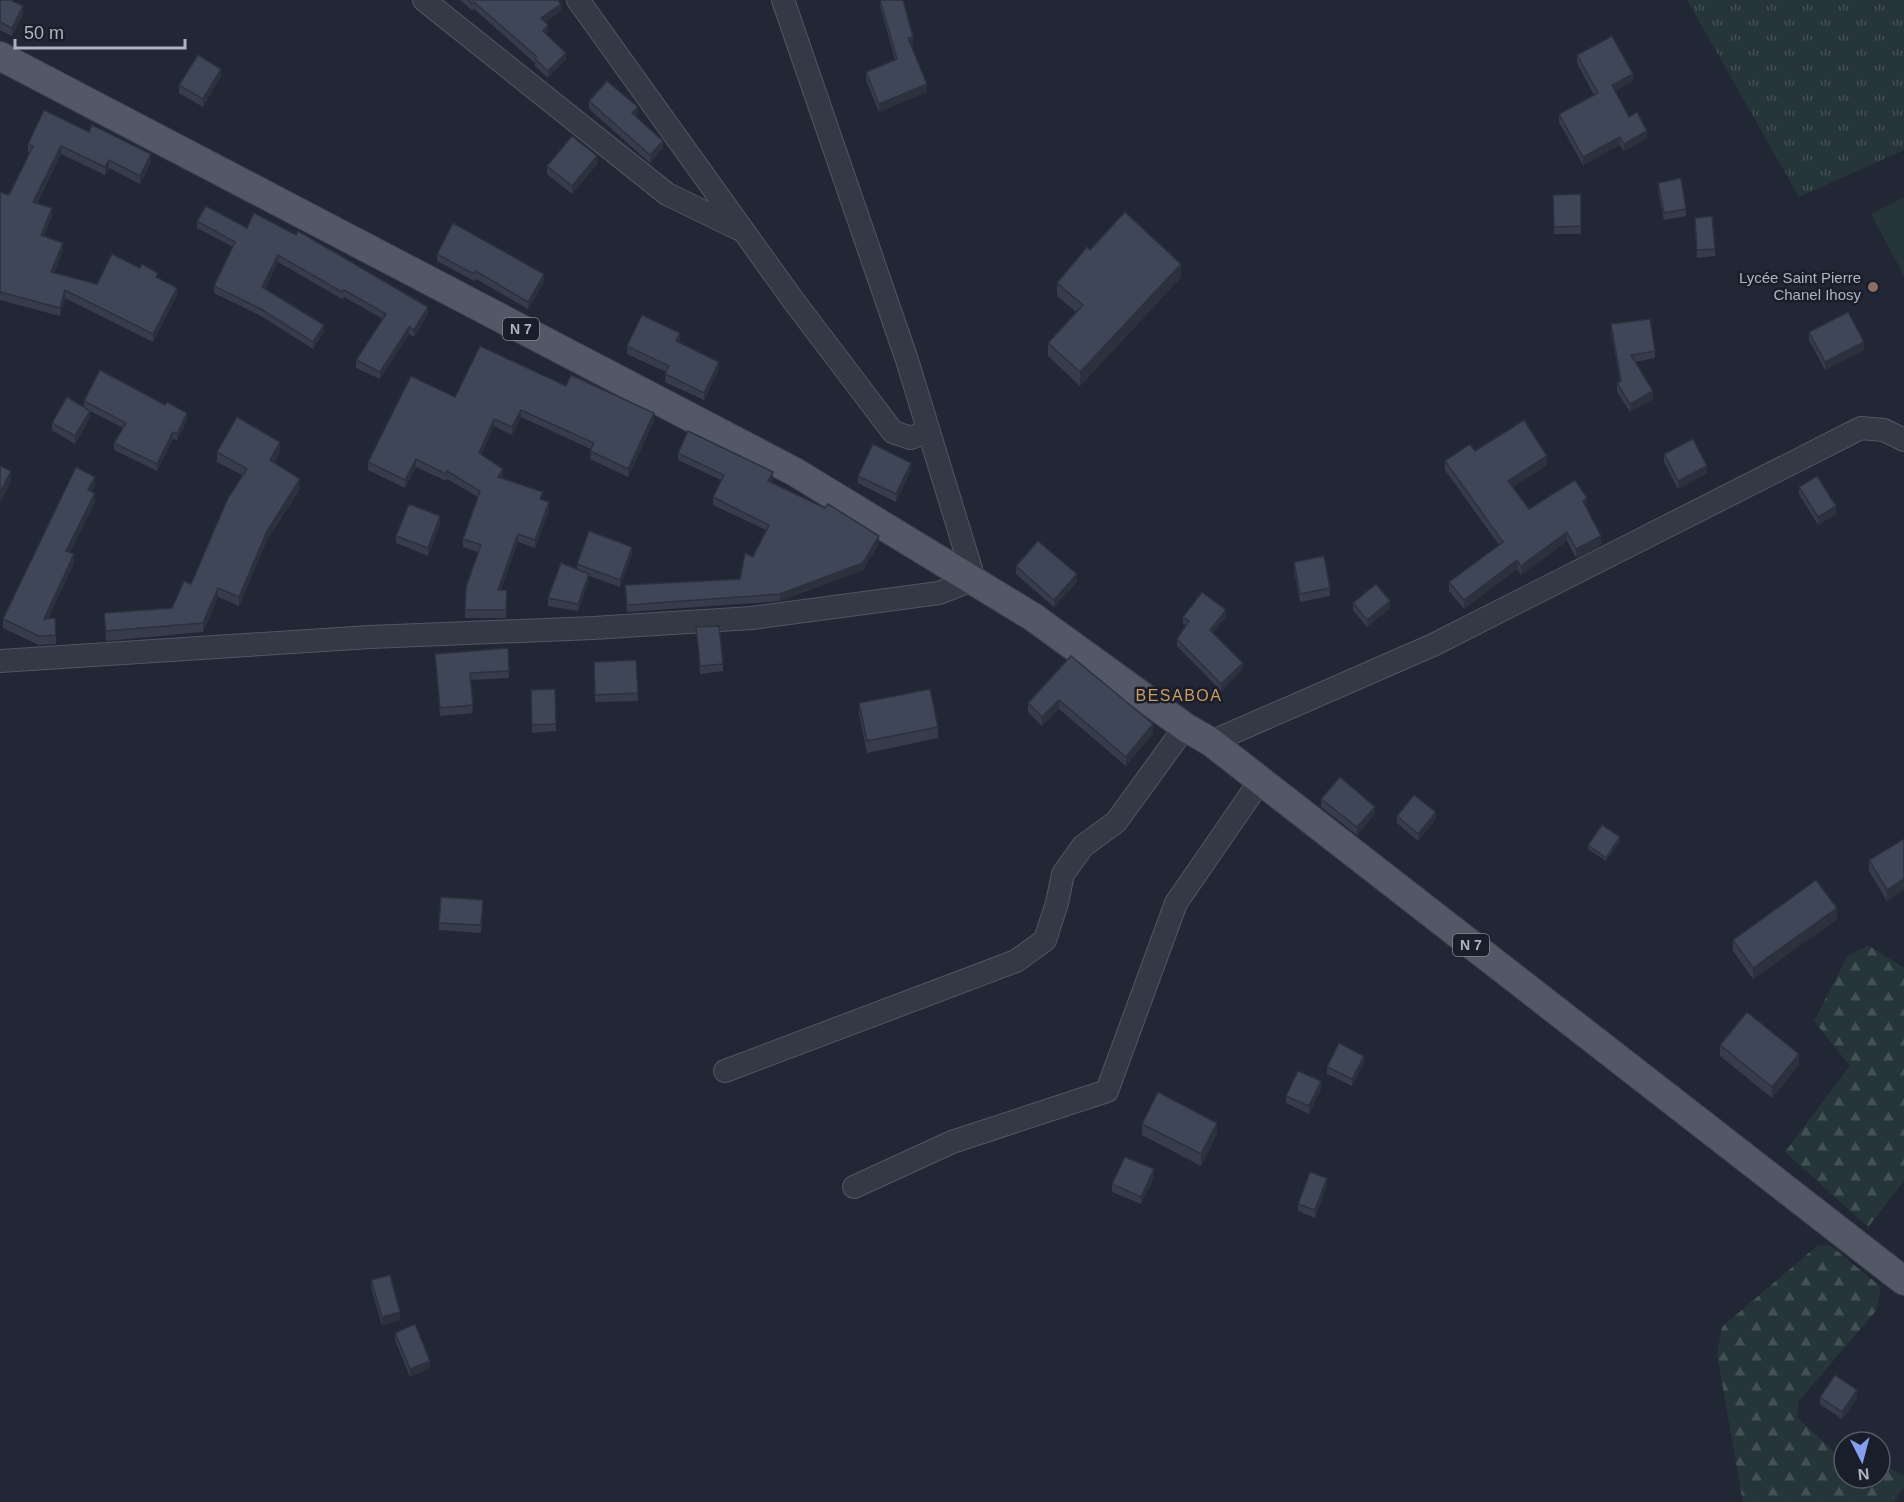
<svg xmlns="http://www.w3.org/2000/svg" width="1904" height="1502" viewBox="0 0 1904 1502" font-family="Arial,sans-serif">
<defs>
<pattern id="grass-tufts" width="24" height="20" patternUnits="userSpaceOnUse" patternTransform="scale(1.5)"><rect width="24" height="20" fill="#263539"/><path d="M3 7l-1-3M5 7V3M7 7l1-3M15 17l-1-3M17 17v-4M19 17l1-3" fill="none" stroke="#435054"/></pattern>
<pattern id="forest-firs" width="22" height="20" patternUnits="userSpaceOnUse" patternTransform="scale(1.5)"><rect width="22" height="20" fill="#263539"/><path d="M5 1l3.5 6h-7zM16 11l3.5 6h-7z" fill="#435054"/></pattern>
</defs>
<rect width="100%" height="100%" fill="#212735"/>
<polygon fill="url(#grass-tufts)" points="1687,0 1904,0 1904,150 1799,197"/>
<g fill="url(#forest-firs)">
<polygon points="1868,945 1904,968 1904,1181 1868,1227 1785,1152 1850,1066 1814,1021 1847,957"/>
<polygon points="1818,1245 1831,1246 1881,1287 1876,1311 1799,1401 1797,1417 1844,1461 1844,1478 1880,1478 1880,1472 1887,1466 1904,1476 1904,1487 1894,1502 1743,1502 1717,1354 1722,1327"/>
</g>
<polygon fill="#263539" points="1904,197 1904,276 1871,214"/>
<g fill="none" stroke-linecap="round" stroke-linejoin="round">
<defs>
<g id="minor">
<polyline points="424,0 667,194 739,229"/>
<polyline points="578,0 793,300 893,432 911,438 928,430"/>
<polyline points="0,661 370,637 593,628 752,618 939,593 974,579 907,360 783,0"/>
<polyline points="1211,742 1433,645 1861,428 1884,430 1904,440"/>
<polyline points="725,1071 1016,961 1045,940 1057,903 1063,874 1083,846 1116,822 1185,727"/>
<polyline points="854,1187 952,1142 1107,1091 1176,903 1260,781"/>
</g>
<polyline id="major" points="0,56 795,472 1033,617 1185,727 1211,742 1904,1281"/>
</defs>
<use href="#minor" stroke="#525664" stroke-width="24"/>
<use href="#major" stroke="#3e4250" stroke-width="30"/>
<use href="#minor" stroke="#343946" stroke-width="22"/>
<use href="#major" stroke="#525866" stroke-width="28"/>
</g>
<g fill="#363c4c">
<polygon points="0,0 23,14 12,36 0,30"/>
<polygon points="460,0 558,0 561,11 545,22 548,31 546,34 566,59 548,78 535,66 535,63 474,9 472,10"/>
<polygon points="880,0 903,0 913,44 911,45 927,92 879,112 866,80 866,72 895,60 880,6"/>
<polygon points="1577,55 1633,81 1615,91 1629,117 1647,138 1624,151 1620,145 1583,165 1559,122 1559,114 1594,95 1577,63"/>
<polygon points="221,76 203,107 179,93 179,85"/>
<polygon points="589,101 638,114 636,116 663,148 650,163 589,109"/>
<polygon points="44,110 151,162 140,184 109,168 105,175 61,154 37,203 52,216 44,236 63,251 54,273 97,284 158,278 177,295 153,342 65,298 60,316 0,300 0,192 8,195 10,193 30,153 28,152 28,144"/>
<polygon points="597,164 572,194 547,174 547,166"/>
<polygon points="1658,183 1686,209 1686,216 1664,220 1658,191"/>
<polygon points="1581,194 1581,234 1554,234 1553,195"/>
<polygon points="1695,218 1715,249 1715,256 1697,258"/>
<polygon points="197,221 247,228 428,314 414,337 409,334 380,379 356,368 356,360 383,319 344,297 342,299 278,262 265,289 324,332 313,349 261,316 214,293 214,286 233,247 197,228"/>
<polygon points="1090,250 1181,277 1080,386 1048,356 1048,343 1076,312 1057,296 1057,283"/>
<polygon points="437,254 544,282 528,309 476,279 474,281 437,261"/>
<polygon points="1611,324 1655,351 1655,358 1635,362 1653,399 1630,412 1617,391 1617,383 1620,381 1611,332"/>
<polygon points="1809,332 1864,350 1825,370 1809,340"/>
<polygon points="680,340 679,342 719,369 704,400 665,382 666,372 627,354 627,346"/>
<polygon points="566,386 654,421 628,477 590,459 591,449 521,417 512,435 494,426 481,455 503,477 502,478 543,500 549,510 535,548 518,542 501,590 507,598 506,618 465,618 465,610 478,552 463,547 463,539 478,497 447,479 446,481 416,467 405,488 368,470 368,462 455,397"/>
<polygon points="84,401 187,420 177,440 173,439 157,471 114,450 114,443 123,428 90,411 90,418 75,444 52,430 52,423 84,407"/>
<polygon points="280,451 274,463 300,489 267,540 239,606 218,597 203,632 106,641 104,613 172,608 191,584 242,475 217,462 217,452"/>
<polygon points="1475,451 1547,465 1513,487 1529,509 1587,507 1601,545 1576,558 1567,541 1521,575 1517,569 1464,609 1449,591 1449,582 1499,545 1445,470 1445,461"/>
<polygon points="678,453 773,479 771,482 879,543 863,570 780,601 627,612 625,585 740,579 766,530 713,505 713,497 721,480 678,460"/>
<polygon points="1664,454 1707,473 1678,489 1664,462"/>
<polygon points="911,470 896,502 858,483 858,476"/>
<polygon points="95,486 92,492 95,502 70,552 74,563 48,619 56,635 56,644 39,645 3,628 3,619"/>
<polygon points="1799,487 1836,514 1818,525 1799,494"/>
<polygon points="440,524 428,556 396,543 396,536"/>
<polygon points="632,554 620,587 589,576 589,581 578,611 548,606 548,598 577,569 577,564"/>
<polygon points="1294,562 1330,588 1330,596 1300,602 1294,570"/>
<polygon points="1016,566 1077,582 1054,607 1016,574"/>
<polygon points="1353,603 1390,608 1367,627 1353,610"/>
<polygon points="1226,616 1213,633 1243,669 1221,691 1177,646 1177,639 1186,626 1183,623 1183,617"/>
<polygon points="696,627 723,664 723,671 700,674"/>
<polygon points="508,648 509,678 471,680 473,713 440,716 435,654"/>
<polygon points="1071,656 1153,733 1126,766 1059,709 1042,726 1028,712 1028,703"/>
<polygon points="636,660 638,701 595,702 594,662"/>
<polygon points="555,689 556,731 532,733 531,690"/>
<polygon points="859,703 938,727 938,738 867,753 859,714"/>
<polygon points="1321,799 1375,814 1357,835 1321,807"/>
<polygon points="1397,816 1436,819 1418,841 1397,823"/>
<polygon points="1904,839 1887,901 1869,871 1869,860"/>
<polygon points="1620,841 1606,861 1588,849 1588,845"/>
<polygon points="483,907 481,933 439,930 439,923"/>
<polygon points="1837,919 1753,979 1733,951 1733,940"/>
<polygon points="1720,1045 1799,1065 1772,1098 1720,1056"/>
<polygon points="1364,1063 1352,1086 1327,1074 1327,1067"/>
<polygon points="1321,1089 1309,1114 1286,1103 1286,1096"/>
<polygon points="1142,1124 1217,1134 1201,1166 1142,1135"/>
<polygon points="1154,1177 1141,1204 1112,1192 1112,1184"/>
<polygon points="1327,1185 1315,1218 1298,1211 1298,1204"/>
<polygon points="371,1280 400,1320 382,1325 371,1288"/>
<polygon points="395,1333 430,1368 410,1377 395,1340"/>
<polygon points="1820,1397 1857,1398 1842,1419 1820,1404"/>
</g>
<g fill="#2c313e">
<polygon points="561,4 561,11 541,25 541,18"/>
<polygon points="23,6 23,14 12,36 12,28"/>
<polygon points="548,25 548,31 543,37 543,31"/>
<polygon points="913,37 913,44 908,46 908,38"/>
<polygon points="566,53 566,59 548,78 548,71"/>
<polygon points="221,69 221,76 203,107 203,99"/>
<polygon points="1633,74 1633,81 1612,93 1612,85"/>
<polygon points="927,84 927,92 879,112 879,104"/>
<polygon points="638,107 638,114 632,121 632,113"/>
<polygon points="1647,131 1647,138 1624,151 1624,144"/>
<polygon points="1620,137 1620,145 1583,165 1583,157"/>
<polygon points="663,141 663,148 650,163 650,155"/>
<polygon points="61,146 61,154 33,209 33,202"/>
<polygon points="151,154 151,162 140,184 140,176"/>
<polygon points="597,156 597,164 572,194 572,186"/>
<polygon points="109,160 109,168 105,175 105,167"/>
<polygon points="52,208 52,216 41,243 41,235"/>
<polygon points="63,243 63,251 51,280 51,272"/>
<polygon points="278,255 278,262 262,294 262,287"/>
<polygon points="1181,264 1181,277 1080,386 1080,372"/>
<polygon points="544,274 544,282 528,309 528,302"/>
<polygon points="177,288 177,295 153,342 153,334"/>
<polygon points="65,290 65,298 60,316 60,308"/>
<polygon points="428,307 428,314 414,337 414,330"/>
<polygon points="324,325 324,332 313,349 313,342"/>
<polygon points="409,327 409,334 380,379 380,372"/>
<polygon points="680,333 680,340 676,348 676,341"/>
<polygon points="1864,342 1864,350 1825,370 1825,362"/>
<polygon points="719,362 719,369 704,400 704,393"/>
<polygon points="1653,391 1653,399 1630,412 1630,404"/>
<polygon points="521,410 521,417 512,435 512,427"/>
<polygon points="90,411 90,418 75,444 75,436"/>
<polygon points="187,413 187,420 177,440 177,434"/>
<polygon points="654,413 654,421 628,477 628,469"/>
<polygon points="494,419 494,426 479,461 479,453"/>
<polygon points="173,432 173,439 157,471 157,464"/>
<polygon points="280,442 280,451 270,469 270,460"/>
<polygon points="1547,456 1547,465 1508,490 1508,481"/>
<polygon points="416,459 416,467 405,488 405,480"/>
<polygon points="911,463 911,470 896,502 896,494"/>
<polygon points="1707,466 1707,473 1678,489 1678,481"/>
<polygon points="503,469 503,477 498,484 498,477"/>
<polygon points="11,471 11,482 0,504 0,493"/>
<polygon points="773,472 773,479 768,488 768,481"/>
<polygon points="95,477 95,486 88,499 88,490"/>
<polygon points="300,479 300,489 267,540 239,606 239,597 267,531"/>
<polygon points="95,493 95,502 66,560 66,551"/>
<polygon points="1587,498 1587,507 1583,501"/>
<polygon points="549,502 549,510 535,548 535,540"/>
<polygon points="1836,506 1836,514 1818,525 1818,517"/>
<polygon points="440,516 440,524 428,556 428,548"/>
<polygon points="1567,532 1567,541 1521,575 1521,566"/>
<polygon points="518,534 518,542 498,597 498,590"/>
<polygon points="879,536 879,543 863,570 780,601 780,594"/>
<polygon points="1601,536 1601,545 1576,558 1576,549"/>
<polygon points="632,547 632,554 620,587 620,580"/>
<polygon points="74,554 74,563 44,628 44,619"/>
<polygon points="1517,560 1517,569 1464,609 1464,600"/>
<polygon points="589,574 589,581 578,611 578,604"/>
<polygon points="1077,574 1077,582 1054,607 1054,600"/>
<polygon points="218,588 218,597 203,632 203,623"/>
<polygon points="1390,601 1390,608 1367,627 1367,620"/>
<polygon points="1226,610 1226,616 1210,637 1210,630"/>
<polygon points="1243,663 1243,669 1221,691 1221,684"/>
<polygon points="1059,700 1059,709 1042,726 1042,717"/>
<polygon points="1153,724 1153,733 1126,766 1126,757"/>
<polygon points="1375,807 1375,814 1357,835 1357,827"/>
<polygon points="1436,812 1436,819 1418,841 1418,834"/>
<polygon points="1620,837 1620,841 1606,861 1606,858"/>
<polygon points="1904,879 1904,890 1887,901 1887,890"/>
<polygon points="1837,908 1837,919 1753,979 1753,968"/>
<polygon points="1799,1054 1799,1065 1772,1098 1772,1087"/>
<polygon points="1364,1056 1364,1063 1352,1086 1352,1079"/>
<polygon points="1321,1081 1321,1089 1309,1114 1309,1106"/>
<polygon points="1217,1123 1217,1134 1201,1166 1201,1154"/>
<polygon points="1154,1169 1154,1177 1141,1204 1141,1197"/>
<polygon points="1327,1178 1327,1185 1315,1218 1315,1210"/>
<polygon points="400,1312 400,1320 382,1325 382,1317"/>
<polygon points="430,1361 430,1368 410,1377 410,1369"/>
<polygon points="1857,1390 1857,1398 1842,1419 1842,1412"/>
</g>
<g fill="#3f4658" stroke="#2c313e" stroke-width="1.5">
<polygon points="0,0 11,0 23,6 12,28 0,22"/>
<polygon points="468,0 558,0 561,4 541,18 548,25 543,31 566,53 548,71 535,59 537,57 474,2 472,4"/>
<polygon points="880,0 903,0 913,37 908,38 927,84 879,104 866,72 897,59"/>
<polygon points="1612,36 1633,74 1612,85 1629,117 1637,112 1647,131 1624,144 1620,137 1583,157 1559,114 1598,93 1577,55"/>
<polygon points="198,55 221,69 203,99 179,85"/>
<polygon points="607,81 638,107 632,113 663,141 650,155 589,101"/>
<polygon points="44,110 89,132 92,125 151,154 140,176 109,160 105,167 61,146 33,202 52,208 41,235 63,243 51,272 97,284 112,254 140,268 142,264 158,273 156,277 177,288 153,334 65,290 60,308 0,292 0,192 8,195 10,193 33,146 28,144"/>
<polygon points="572,136 597,156 572,186 547,166"/>
<polygon points="1681,178 1686,209 1664,213 1658,183"/>
<polygon points="1581,194 1581,226 1554,227 1553,195"/>
<polygon points="206,206 247,228 254,213 296,235 298,231 428,307 414,330 409,327 380,372 356,360 386,314 344,290 342,292 278,255 262,287 324,325 313,342 261,309 214,286 235,242 197,221"/>
<polygon points="1125,212 1181,264 1080,372 1048,343 1083,305 1057,283 1087,247 1090,250"/>
<polygon points="1712,216 1715,249 1697,250 1695,218"/>
<polygon points="453,223 544,274 528,302 476,271 474,274 437,254"/>
<polygon points="1848,312 1864,342 1825,362 1809,332"/>
<polygon points="642,315 680,333 676,341 719,362 704,393 665,374 669,366 627,346"/>
<polygon points="1650,319 1655,351 1631,355 1653,391 1630,404 1617,383 1621,381 1611,324"/>
<polygon points="480,346 566,386 571,375 654,413 628,469 590,451 594,443 521,410 512,427 494,419 479,453 503,469 498,477 543,492 540,499 549,502 535,540 518,534 498,590 507,590 506,610 465,610 466,587 481,545 463,539 480,491 447,471 446,474 416,459 405,480 368,462 411,376 455,397"/>
<polygon points="100,370 165,405 167,402 187,413 177,434 173,432 157,464 114,443 126,423 84,401"/>
<polygon points="67,397 90,411 75,436 52,423"/>
<polygon points="237,417 280,442 270,460 300,479 267,531 239,597 218,588 203,623 106,631 104,613 172,608 184,581 191,584 228,498 247,469 217,452"/>
<polygon points="1524,420 1547,456 1508,481 1529,509 1575,480 1587,498 1583,501 1601,536 1576,549 1567,532 1521,566 1517,560 1464,600 1449,582 1503,542 1445,461 1470,444 1475,451"/>
<polygon points="688,431 773,472 768,481 825,508 828,504 879,536 863,563 780,594 627,605 625,585 740,579 745,553 753,557 769,525 713,497 724,475 678,453"/>
<polygon points="1693,439 1707,466 1678,481 1664,454"/>
<polygon points="873,444 911,463 896,494 858,476"/>
<polygon points="0,466 11,471 0,493"/>
<polygon points="76,467 95,477 88,490 95,493 66,551 74,554 44,619 55,618 56,635 39,636 3,619"/>
<polygon points="1817,476 1836,506 1818,517 1799,487"/>
<polygon points="409,504 440,516 428,548 396,536"/>
<polygon points="589,531 632,547 620,580 577,564"/>
<polygon points="1038,541 1077,574 1054,600 1016,566"/>
<polygon points="1324,556 1330,588 1300,594 1294,562"/>
<polygon points="561,563 589,574 578,604 548,598"/>
<polygon points="1376,584 1390,601 1367,620 1353,603"/>
<polygon points="1202,592 1226,610 1210,630 1243,663 1221,684 1177,639 1189,621 1183,617"/>
<polygon points="719,626 723,664 700,666 696,627"/>
<polygon points="508,648 509,671 470,673 473,705 440,708 435,654"/>
<polygon points="1071,656 1153,724 1126,757 1059,700 1042,717 1028,703"/>
<polygon points="636,660 638,693 595,695 594,662"/>
<polygon points="555,689 556,724 532,725 531,690"/>
<polygon points="930,689 938,727 867,741 859,703"/>
<polygon points="1340,777 1375,807 1357,827 1321,799"/>
<polygon points="1414,795 1436,812 1418,834 1397,816"/>
<polygon points="1602,825 1620,837 1606,858 1588,845"/>
<polygon points="1904,839 1904,879 1887,890 1869,860"/>
<polygon points="1816,880 1837,908 1753,968 1733,940"/>
<polygon points="441,897 483,900 481,925 439,923"/>
<polygon points="1747,1012 1799,1054 1772,1087 1720,1045"/>
<polygon points="1339,1043 1364,1056 1352,1079 1327,1067"/>
<polygon points="1298,1071 1321,1081 1309,1106 1286,1096"/>
<polygon points="1158,1092 1217,1123 1201,1154 1142,1124"/>
<polygon points="1125,1157 1154,1169 1141,1197 1112,1184"/>
<polygon points="1310,1172 1327,1178 1315,1210 1298,1204"/>
<polygon points="390,1275 400,1312 382,1317 371,1280"/>
<polygon points="415,1324 430,1361 410,1369 395,1333"/>
<polygon points="1835,1375 1857,1390 1842,1412 1820,1397"/>
</g>
<circle fill="#8d6e63" stroke="#1a1e2a" stroke-width="2" cx="1873" cy="287" r="6"/>
<g text-anchor="middle" stroke-width="5" stroke-linejoin="round" paint-order="stroke">
<g fill="#1a1e2a" stroke="#828695" stroke-width="1.5">
<rect x="503" y="318" width="36" height="22" rx="4.5"/>
<rect x="1453" y="934" width="36" height="22" rx="4.5"/>
</g>
<g font-size="14" font-weight="bold" fill="#aeb3c3">
<text x="521" y="334">N 7</text>
<text x="1471" y="950">N 7</text>
</g>
<g font-size="15" fill="#aeb3c3" stroke="#1a1e2a" text-anchor="end">
<text x="1861" y="283">Lycée Saint Pierre<tspan x="1861" dy="17">Chanel Ihosy</tspan></text>
</g>
<g font-size="16" letter-spacing="1.5" fill="#cc9d60" stroke="#1a1e2a">
<text x="1179" y="701">BESABOA</text>
</g>
</g>
<g transform="translate(1862 1460) rotate(174)"><circle r="28" fill="#1a1e2a" stroke="#555a67" stroke-width="1.5"/>
<path d="M0-4.5L10 22L0 15L-10 22Z" fill="#85a0f1"/>
<text y="-9" font-size="16" font-weight="bold" text-anchor="middle" fill="#aeb3c3">N</text>
</g>
<path d="M15 39v9h170v-9" fill="none" stroke="#aeb3c3" stroke-width="3"/>
<text x="24" y="39" font-size="18" fill="#aeb3c3" stroke="#1a1e2a" stroke-width="4.5" paint-order="stroke">50 m</text>
</svg>
